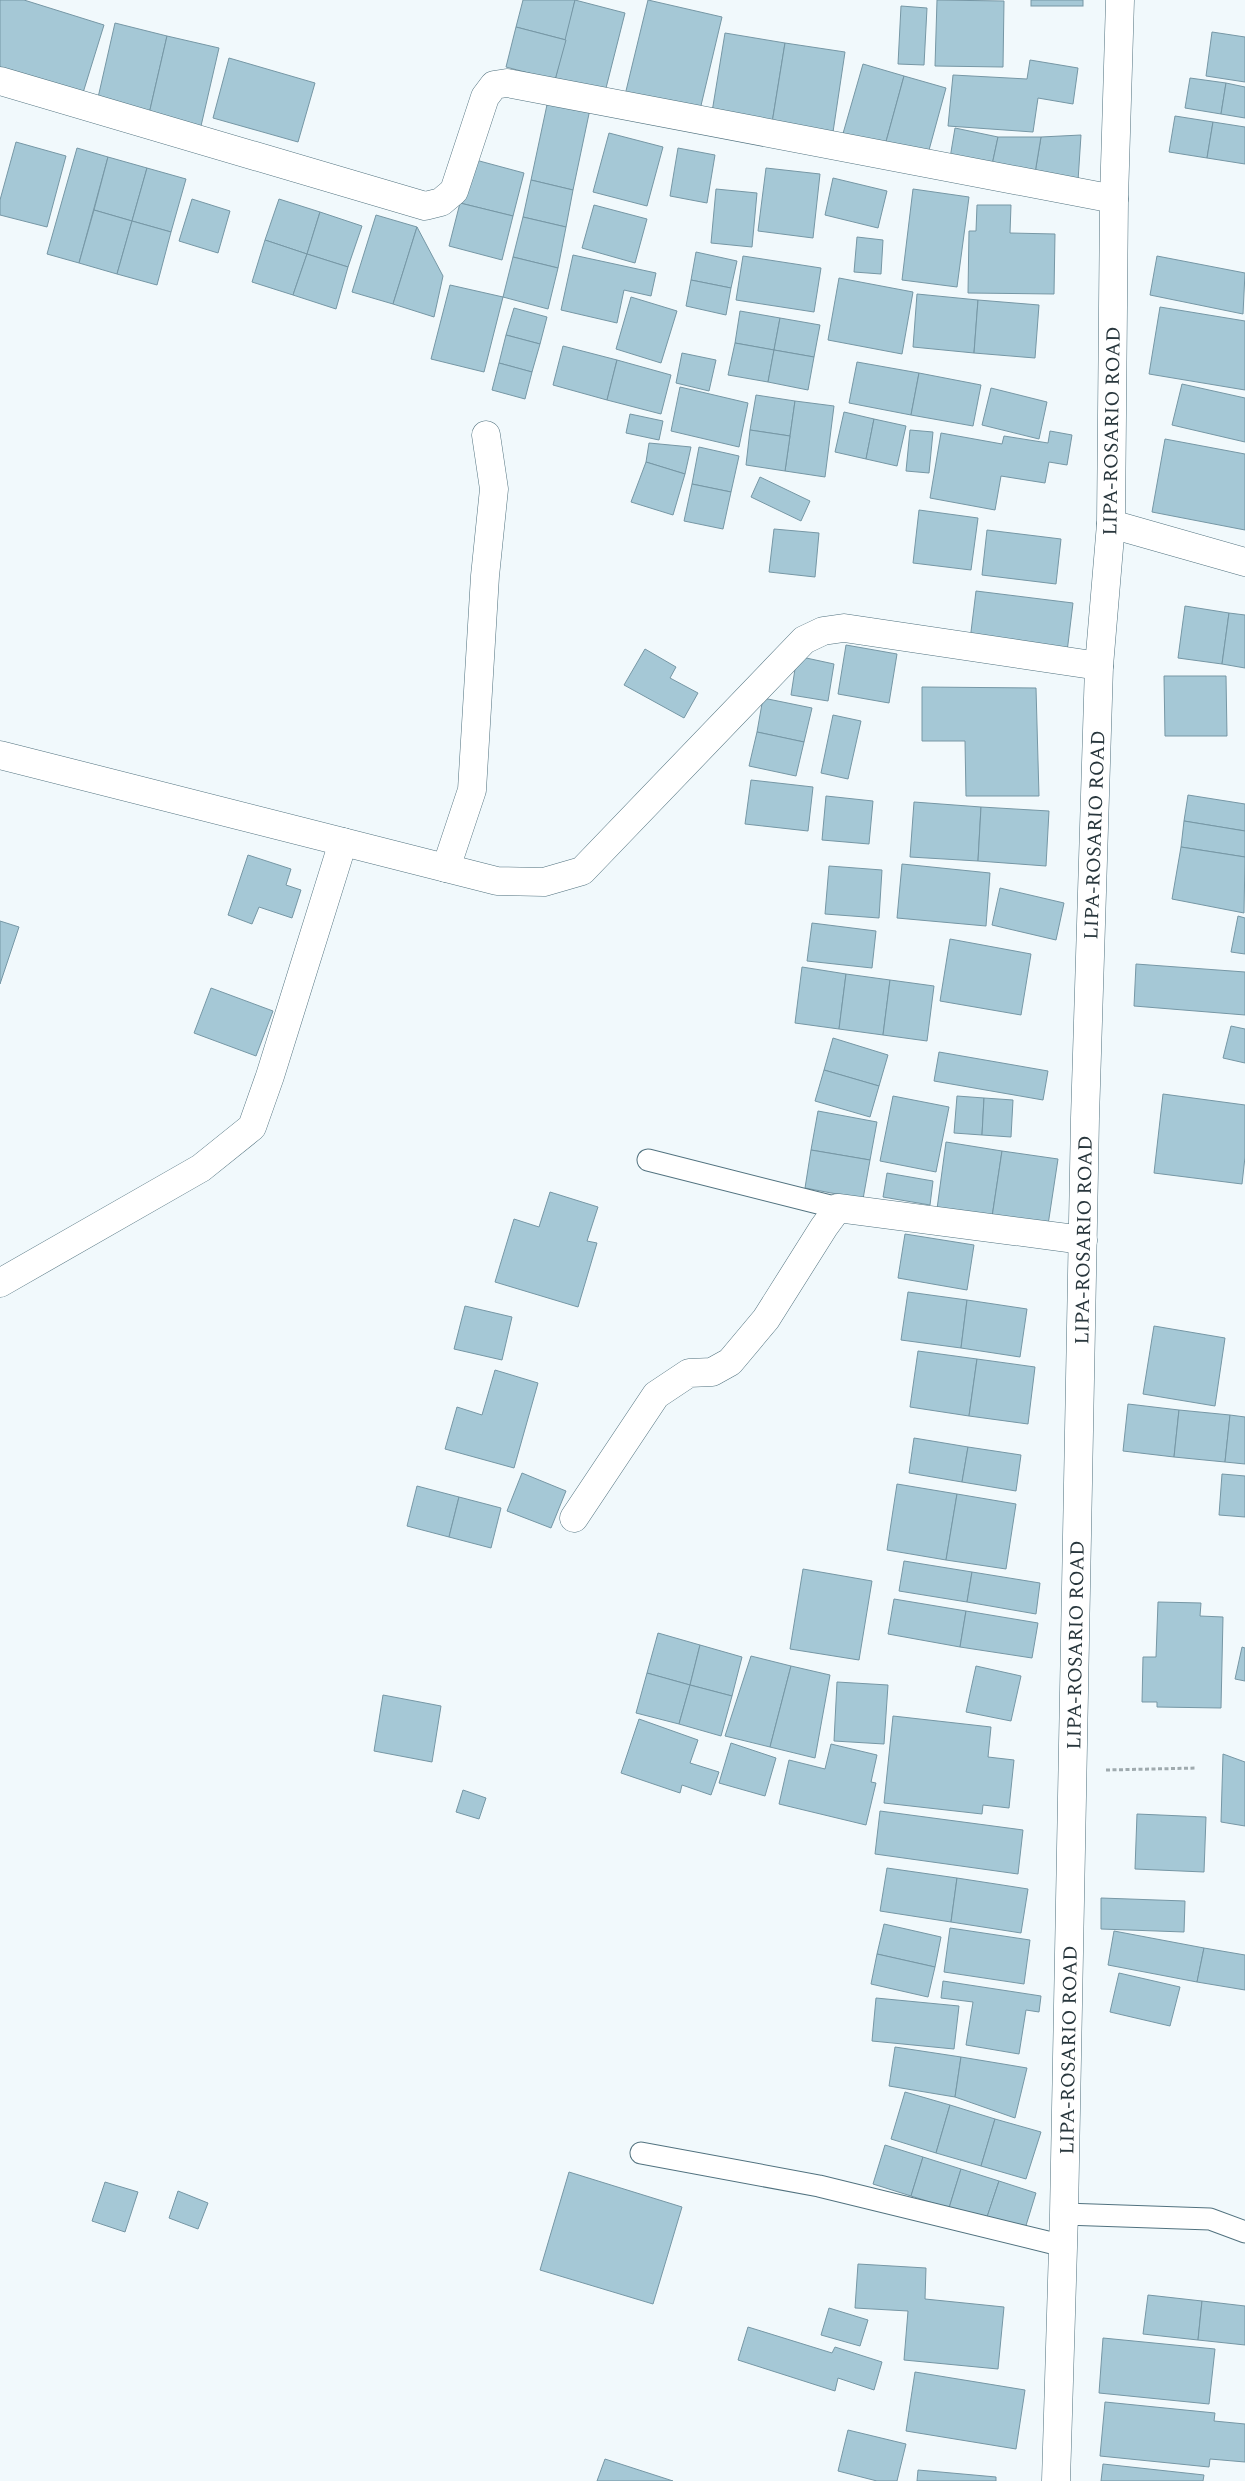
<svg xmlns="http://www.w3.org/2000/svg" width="1245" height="2481" viewBox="0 0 1245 2481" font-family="Spectral,serif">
<rect width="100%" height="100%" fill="#f1f9fc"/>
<g fill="#a5c8d6" stroke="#7697a5">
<polygon points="0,0 24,0 104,25 78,109 0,84"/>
<polygon points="523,0 575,0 566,40 516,27"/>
<polygon points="575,0 625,13 605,92 555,80"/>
<polygon points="648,0 722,17 699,114 625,95"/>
<polygon points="937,0 1004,1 1003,67 935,66"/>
<rect x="1031" y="0" width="52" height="6"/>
<polygon points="901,6 927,8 924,65 898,64"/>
<polygon points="115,23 167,36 149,114 97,102"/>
<polygon points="516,27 566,40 555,80 506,67"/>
<polygon points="1212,32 1245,37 1245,82 1206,76"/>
<polygon points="725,33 785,43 772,123 712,112"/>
<polygon points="167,36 219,48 201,126 149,114"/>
<polygon points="785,43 845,52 833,132 772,123"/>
<polygon points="229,58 315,83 298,142 213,118"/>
<polygon points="1030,60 1078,68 1073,104 1038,98 1033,132 948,126 953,75 1027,79"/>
<polygon points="863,64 904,76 884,149 842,137"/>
<polygon points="904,76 946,88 926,161 884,149"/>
<polygon points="1190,78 1226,83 1221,114 1185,108"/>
<polygon points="1226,83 1245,87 1245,118 1221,114"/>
<polygon points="548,100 590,109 573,190 531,180"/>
<polygon points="1175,116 1213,122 1207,158 1169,152"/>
<polygon points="1213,122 1245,127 1245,164 1207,158"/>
<polygon points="955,128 998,137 992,165 950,158"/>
<polygon points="609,133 663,147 647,206 593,192"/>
<polygon points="1081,135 1078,181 1035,173 1041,137"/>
<polygon points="998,137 1041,137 1035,173 992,165"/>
<polygon points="16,142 66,156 47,227 0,215 0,200"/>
<polygon points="77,148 108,157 79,263 47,254"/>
<polygon points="678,148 715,155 707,203 670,196"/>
<polygon points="108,157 147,168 132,221 94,210"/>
<polygon points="472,159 524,173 513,216 460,203"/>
<polygon points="147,168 186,179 171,232 132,221"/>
<polygon points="766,168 820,174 813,238 758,231"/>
<polygon points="833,178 887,191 878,228 825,215"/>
<polygon points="531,180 573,190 566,227 523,217"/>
<polygon points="716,189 757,193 752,247 711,243"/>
<polygon points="913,189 969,197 957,287 902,280"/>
<polygon points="192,199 230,211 218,253 179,241"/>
<polygon points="279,199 320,212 307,254 265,240"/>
<polygon points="460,203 513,216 502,260 449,246"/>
<polygon points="594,205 647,219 635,263 582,248"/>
<polygon points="977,205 1011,205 1010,233 1055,234 1054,294 968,293 969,231 976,231"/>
<polygon points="94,210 132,221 117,274 79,263"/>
<polygon points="320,212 362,226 348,267 307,254"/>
<polygon points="376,215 417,227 393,304 352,292"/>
<polygon points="523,217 566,227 558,268 513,257"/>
<polygon points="132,221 171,232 157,285 117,274"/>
<polygon points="417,227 443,276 434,317 393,304"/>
<polygon points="857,237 883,240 881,274 854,272"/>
<polygon points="265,240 307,254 293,295 252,282"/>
<polygon points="696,252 737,261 731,288 691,280"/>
<polygon points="307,254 348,267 336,309 293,295"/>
<polygon points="573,255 656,273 651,296 624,290 617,323 561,310"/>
<polygon points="743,256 821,268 814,312 736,300"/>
<polygon points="1157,256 1245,273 1243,314 1150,295"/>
<polygon points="513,257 558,268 548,309 503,297"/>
<polygon points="839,278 913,292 902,354 828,340"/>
<polygon points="691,280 731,288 726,315 686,306"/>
<polygon points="450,285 503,297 484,372 431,359"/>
<polygon points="917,294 978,300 974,353 913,347"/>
<polygon points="631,297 677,311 661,363 616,349"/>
<polygon points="978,300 1039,305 1035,358 974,353"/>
<polygon points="1160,307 1245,321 1245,390 1149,374"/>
<polygon points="514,308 547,317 540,344 506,335"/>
<polygon points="740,311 780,318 774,350 735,343"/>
<polygon points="780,318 820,325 814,357 774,350"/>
<polygon points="506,335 540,344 532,372 499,363"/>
<polygon points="735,343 774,350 768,382 728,375"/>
<polygon points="563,346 617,360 607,400 553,385"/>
<polygon points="774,350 814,357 808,390 768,382"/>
<polygon points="682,353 716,360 709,391 676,383"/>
<polygon points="617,360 671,375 661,414 607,400"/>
<polygon points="857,362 919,373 911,415 849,403"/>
<polygon points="499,363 532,372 525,399 492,390"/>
<polygon points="919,373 981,385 973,426 911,415"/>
<polygon points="1182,384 1245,398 1245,442 1172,425"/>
<polygon points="680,387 748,403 739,447 671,431"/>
<polygon points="991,388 1047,402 1039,439 982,425"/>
<polygon points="756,395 795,401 790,436 750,430"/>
<polygon points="795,401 834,406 825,477 785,471"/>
<polygon points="844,412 874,419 866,459 835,452"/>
<polygon points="630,414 663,421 659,440 626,433"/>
<polygon points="874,419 906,426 897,466 866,459"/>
<polygon points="750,430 790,436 785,471 746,465"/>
<polygon points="910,430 933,432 929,473 906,471"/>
<polygon points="1050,431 1072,435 1067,465 1049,462 1045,483 1001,476 995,510 930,498 941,433 1002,444 1004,436 1048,443"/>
<polygon points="1165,439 1245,454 1245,530 1152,512"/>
<polygon points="649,443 691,447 685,474 646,462"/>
<polygon points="699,447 739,456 731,492 692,484"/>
<polygon points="646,462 685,474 673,515 631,502"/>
<polygon points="760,477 810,501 801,521 751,497"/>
<polygon points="692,484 731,492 723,529 684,521"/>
<polygon points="919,510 978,518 971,570 913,563"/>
<polygon points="774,529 819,533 815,577 769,572"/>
<polygon points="987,530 1061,539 1056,584 982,575"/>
<polygon points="976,591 1073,603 1067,652 970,640"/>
<polygon points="1185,606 1229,613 1222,664 1178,658"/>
<polygon points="1229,613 1245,615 1245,668 1222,664"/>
<polygon points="846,645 897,654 889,703 838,694"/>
<polygon points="645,649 676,667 670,678 698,693 684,718 624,685"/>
<polygon points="797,656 834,664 828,701 791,695"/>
<polygon points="1164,676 1226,676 1227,736 1165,736"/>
<polygon points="922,687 1036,688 1039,796 966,796 965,741 922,741"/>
<polygon points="763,698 812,708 804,742 757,732"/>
<polygon points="833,715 861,721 848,779 821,773"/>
<polygon points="757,732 804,742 796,776 749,766"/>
<polygon points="751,780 813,787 808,831 745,824"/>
<polygon points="1188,795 1245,804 1245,831 1184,821"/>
<polygon points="826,796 873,801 869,844 822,840"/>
<polygon points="914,802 981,807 978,861 910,857"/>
<polygon points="981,807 1049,811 1046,866 978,861"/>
<polygon points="1184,821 1245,831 1245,857 1181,847"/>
<polygon points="1181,847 1245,857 1244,913 1172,899"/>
<polygon points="248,855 291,869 286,885 301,890 292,918 259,907 252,924 228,915"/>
<polygon points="902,864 990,873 986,926 897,918"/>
<polygon points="829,866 882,870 879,918 825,914"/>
<polygon points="1000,888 1064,903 1056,940 992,925"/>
<polygon points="1238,916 1245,918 1245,954 1231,952"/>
<polygon points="0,921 19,927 0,984"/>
<polygon points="812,923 876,931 872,968 807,961"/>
<polygon points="950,939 1031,954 1021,1015 940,1001"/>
<polygon points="1136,964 1245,972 1245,1015 1134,1006"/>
<polygon points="802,967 846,974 839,1029 795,1023"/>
<polygon points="846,974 890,980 883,1035 839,1029"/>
<polygon points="890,980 934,986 927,1041 883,1035"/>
<polygon points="211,988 273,1011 256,1056 194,1033"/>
<polygon points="1231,1026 1245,1029 1245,1063 1223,1058"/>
<polygon points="833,1038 888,1055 879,1086 824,1070"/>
<polygon points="939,1052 1048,1071 1043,1100 934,1081"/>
<polygon points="824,1070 879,1086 870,1117 815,1101"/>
<polygon points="1163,1094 1245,1105 1245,1157 1242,1184 1154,1173"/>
<polygon points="893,1096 949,1107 936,1172 880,1161"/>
<polygon points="957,1096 984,1098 982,1135 954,1133"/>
<polygon points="984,1098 1013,1100 1011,1137 982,1135"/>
<polygon points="818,1111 877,1122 870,1160 811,1150"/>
<polygon points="946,1142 1002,1151 992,1217 937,1209"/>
<polygon points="811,1150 870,1160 863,1199 805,1188"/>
<polygon points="1002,1151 1058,1159 1048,1225 992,1217"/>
<polygon points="887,1173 933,1181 930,1205 883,1197"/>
<polygon points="550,1192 598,1207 587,1241 597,1243 578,1307 495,1282 514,1219 539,1227"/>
<polygon points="905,1234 974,1245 967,1290 898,1278"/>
<polygon points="908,1292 967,1300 961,1348 901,1340"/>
<polygon points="967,1300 1027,1309 1020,1357 961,1348"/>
<polygon points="465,1306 512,1317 502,1360 454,1349"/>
<polygon points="1154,1326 1225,1338 1215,1406 1143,1394"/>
<polygon points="918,1351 977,1359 969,1416 910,1407"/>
<polygon points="977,1359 1035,1367 1028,1424 969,1416"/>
<polygon points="495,1370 538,1383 514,1468 445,1449 457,1407 482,1415"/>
<polygon points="1128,1404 1179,1410 1174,1457 1123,1451"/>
<polygon points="1179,1410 1230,1415 1225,1462 1174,1457"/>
<polygon points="1230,1415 1245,1417 1245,1464 1225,1462"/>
<polygon points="914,1438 968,1447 962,1482 909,1473"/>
<polygon points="968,1447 1021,1455 1016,1491 962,1482"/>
<polygon points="522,1473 566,1491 551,1528 507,1511"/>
<polygon points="1222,1474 1245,1476 1245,1517 1219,1515"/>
<polygon points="897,1484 957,1494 946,1560 887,1550"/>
<polygon points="417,1486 459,1497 449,1537 407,1526"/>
<polygon points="957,1494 1016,1504 1006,1569 946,1560"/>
<polygon points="459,1497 501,1508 491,1548 449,1537"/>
<polygon points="904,1561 972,1572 967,1602 899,1591"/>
<polygon points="803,1569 872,1581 859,1660 790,1649"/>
<polygon points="972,1572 1040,1583 1036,1614 967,1602"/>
<polygon points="894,1599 966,1611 960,1647 888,1634"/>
<polygon points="1158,1602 1201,1603 1200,1616 1223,1617 1221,1708 1157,1707 1157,1702 1142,1702 1143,1657 1156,1657"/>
<polygon points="966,1611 1038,1623 1032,1658 960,1647"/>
<polygon points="658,1633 700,1645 690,1685 647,1673"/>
<polygon points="700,1645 742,1657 732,1696 690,1685"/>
<polygon points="1242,1647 1245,1648 1245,1681 1235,1679"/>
<polygon points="751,1656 791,1666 770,1747 725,1736"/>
<polygon points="791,1666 830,1675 815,1758 770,1747"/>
<polygon points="976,1666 1021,1676 1011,1721 966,1712"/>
<polygon points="647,1673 690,1685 679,1724 636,1713"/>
<polygon points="837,1682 888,1685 884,1744 834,1741"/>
<polygon points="690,1685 732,1696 721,1736 679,1724"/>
<polygon points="383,1695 441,1706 432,1762 374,1751"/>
<polygon points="893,1716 991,1727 988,1757 1014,1760 1009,1808 983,1805 982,1814 884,1803"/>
<polygon points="639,1719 698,1740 690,1763 719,1772 711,1795 682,1785 680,1793 621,1773"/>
<polygon points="731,1743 776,1758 765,1796 719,1783"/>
<polygon points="831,1744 877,1755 871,1782 876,1783 866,1825 779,1804 789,1760 825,1769"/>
<polygon points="1223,1754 1245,1762 1245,1826 1221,1822"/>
<polygon points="463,1790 486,1798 479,1819 456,1812"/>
<polygon points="880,1811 1023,1830 1018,1874 875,1854"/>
<polygon points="1137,1814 1206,1817 1204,1872 1135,1869"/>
<polygon points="887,1868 957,1878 951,1922 880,1911"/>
<polygon points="957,1878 1028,1889 1021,1933 951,1922"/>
<polygon points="1101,1898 1185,1901 1184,1932 1101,1929"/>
<polygon points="884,1924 941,1937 935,1967 877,1954"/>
<polygon points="950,1928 1030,1940 1024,1984 944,1972"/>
<polygon points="1114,1931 1204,1948 1197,1982 1108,1965"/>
<polygon points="1204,1948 1245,1955 1245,1990 1197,1982"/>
<polygon points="877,1954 935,1967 928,1997 871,1984"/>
<polygon points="1119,1973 1180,1987 1170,2026 1110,2012"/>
<polygon points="943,1981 1041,1996 1039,2012 1026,2010 1019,2054 966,2045 973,2002 941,1998"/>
<polygon points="876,1998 959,2006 954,2049 872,2041"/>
<polygon points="895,2047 961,2057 955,2097 889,2086"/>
<polygon points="961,2057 1027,2068 1015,2118 955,2097"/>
<polygon points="905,2092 950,2105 936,2153 891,2139"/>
<polygon points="950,2105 995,2119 981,2166 936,2153"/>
<polygon points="995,2119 1041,2132 1026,2179 981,2166"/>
<polygon points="885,2145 923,2157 911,2196 873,2184"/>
<polygon points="923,2157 961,2169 949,2208 911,2196"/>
<polygon points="961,2169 999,2181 986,2220 949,2208"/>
<polygon points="569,2172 682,2207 653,2304 540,2270"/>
<polygon points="999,2181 1036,2193 1024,2232 986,2220"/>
<polygon points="105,2182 138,2192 125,2232 92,2221"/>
<polygon points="178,2191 208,2203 198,2229 169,2218"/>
<polygon points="858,2264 926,2268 925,2299 1004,2307 998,2369 904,2360 908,2311 855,2308"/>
<polygon points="1148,2295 1202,2301 1198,2340 1143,2334"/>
<polygon points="1202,2301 1245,2306 1245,2345 1198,2340"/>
<polygon points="829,2308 868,2320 860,2346 821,2335"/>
<polygon points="748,2327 832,2353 835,2347 882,2362 874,2390 838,2378 835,2391 738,2360"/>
<polygon points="1103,2338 1215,2349 1209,2404 1099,2393"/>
<polygon points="915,2372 1025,2390 1016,2449 906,2431"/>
<polygon points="1105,2402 1215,2413 1214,2421 1245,2424 1245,2462 1210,2459 1209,2467 1100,2456"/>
<polygon points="848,2430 906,2444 897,2481 877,2481 838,2471"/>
<polygon points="605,2459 673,2481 597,2481"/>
<polygon points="1103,2464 1204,2475 1203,2481 1101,2481"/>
<polygon points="918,2470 996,2477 996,2481 917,2481"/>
</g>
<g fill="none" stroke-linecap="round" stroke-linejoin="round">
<defs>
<g id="service">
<polyline points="648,1160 838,1208"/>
<polyline points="641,2153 819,2186 1064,2246"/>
<polyline points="1064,2214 1210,2219 1245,2232"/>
</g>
<g id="minor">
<polyline points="0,81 425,206 441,202 454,191 485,97 494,85 507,83 1114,199"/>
<polyline points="1111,524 1245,562"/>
<polyline points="0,755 497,881 544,882 582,871 804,640 823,631 844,628 1099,666"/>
<polyline points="446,868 472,790 485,576 494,489 486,435"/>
<polyline points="0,1283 201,1168 252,1127 270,1076 343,842"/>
<polyline points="574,1518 656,1395 689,1373 712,1372 730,1362 766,1319 824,1227 838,1208 1083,1240"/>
</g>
<polyline id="primary" points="1056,2481 1064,2214 1085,1118 1099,666 1111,524 1114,199 1120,0"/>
</defs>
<use href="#service" stroke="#51727f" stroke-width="23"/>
<use href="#minor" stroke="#51727f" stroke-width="29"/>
<use href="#primary" stroke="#51727f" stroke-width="29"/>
<polyline stroke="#9faaae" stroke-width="3" stroke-dasharray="4 2.5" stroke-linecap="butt" points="1106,1770 1197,1768"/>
<use href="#service" stroke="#fff" stroke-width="21"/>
<use href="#minor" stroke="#fff" stroke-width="28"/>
<use href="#primary" stroke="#fff" stroke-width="28"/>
</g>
<g text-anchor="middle" stroke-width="5" stroke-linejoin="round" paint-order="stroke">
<g font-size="20" fill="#28363c" stroke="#fff">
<text transform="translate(1111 431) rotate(-89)" y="7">LIPA-ROSARIO ROAD</text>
<text transform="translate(1094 835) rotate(-88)" y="7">LIPA-ROSARIO ROAD</text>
<text transform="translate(1083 1240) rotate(-89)" y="7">LIPA-ROSARIO ROAD</text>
<text transform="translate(1075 1645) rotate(-89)" y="7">LIPA-ROSARIO ROAD</text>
<text transform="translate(1068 2050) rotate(-89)" y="7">LIPA-ROSARIO ROAD</text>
</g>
</g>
</svg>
